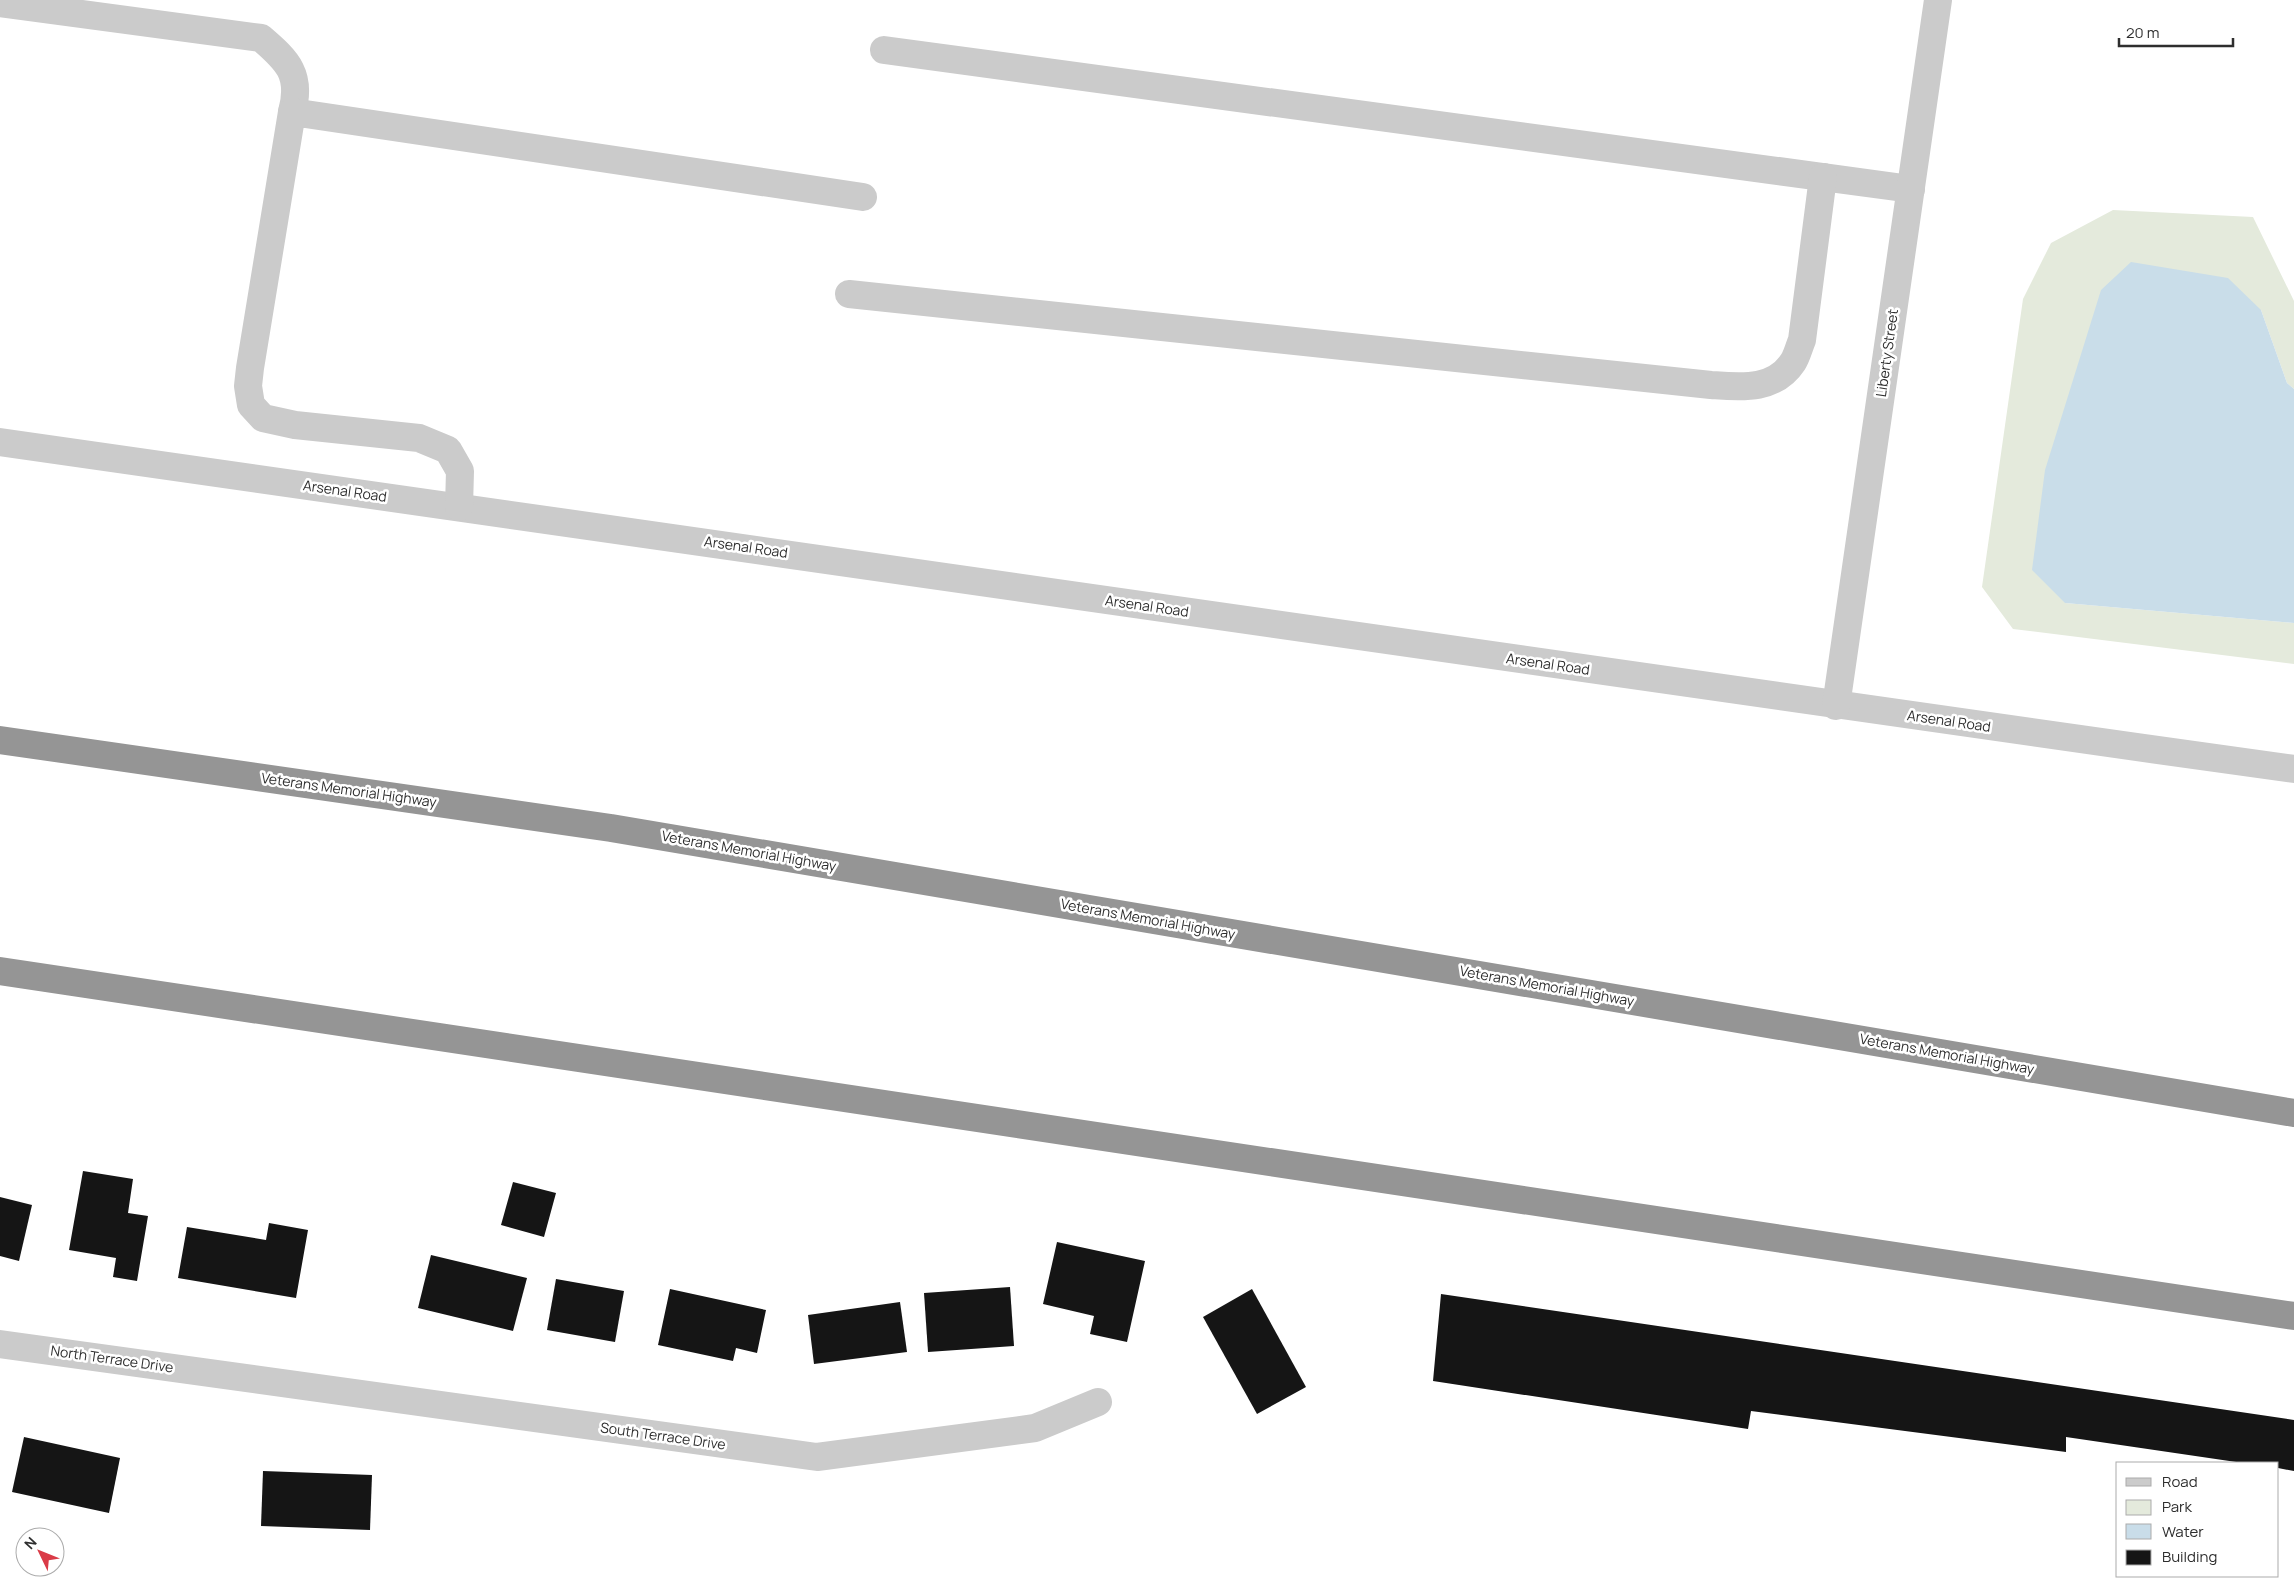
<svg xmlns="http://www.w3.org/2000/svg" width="2294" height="1592" viewBox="0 0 2294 1592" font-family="Manrope,sans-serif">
<rect width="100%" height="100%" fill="#fff"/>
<polygon fill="#e4eadc" points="2113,210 2253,217 2294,301 2294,389 2287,383 2261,310 2065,603 2294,623 2294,664 2013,629 1982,587 2023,299 2051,243"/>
<polygon fill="#c9dde9" points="2131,262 2228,278 2261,310 2287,383 2294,389 2294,623 2065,603 2032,570 2045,470 2101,290"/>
<g fill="#151515">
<polygon points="83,1171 133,1179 128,1213 148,1216 137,1281 113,1277 116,1258 69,1250"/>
<polygon points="513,1182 556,1193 544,1237 501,1225"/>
<polygon points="0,1197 32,1205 19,1261 0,1256"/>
<polygon points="269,1223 308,1230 296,1298 178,1278 187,1227 266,1240"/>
<polygon points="1057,1242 1145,1261 1127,1342 1090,1334 1094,1316 1043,1304"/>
<polygon points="431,1255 527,1278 513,1331 418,1308"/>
<polygon points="556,1279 624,1291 615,1342 547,1330"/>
<polygon points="1010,1287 1014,1346 928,1352 924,1293"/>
<polygon points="670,1289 766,1310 757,1353 736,1348 733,1361 658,1345"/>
<polygon points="1252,1289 1306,1387 1257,1414 1203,1317"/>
<polygon points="1441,1294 2294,1420 2294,1471 2278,1468 2278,1463 2243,1463 2066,1437 2066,1452 1751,1411 1748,1429 1433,1381"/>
<polygon points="900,1302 907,1352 814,1364 808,1315"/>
<polygon points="24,1437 120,1458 109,1513 12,1492"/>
<polygon points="263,1471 372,1475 370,1530 261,1526"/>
</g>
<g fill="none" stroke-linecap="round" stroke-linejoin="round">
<g stroke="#cbcbcb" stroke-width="28">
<path d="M0 3 261 38C288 61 302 75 292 112"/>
<polyline points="884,50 1911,189"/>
<path d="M849 294 1711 385C1741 387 1774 391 1793 362 1797 356 1799 347 1802 340L1823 177"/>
<path d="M0 442C765 550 1529 663 2294 769"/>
<polyline points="459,507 460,471 448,450 419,438 295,425 263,418 251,405 248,386 250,368 292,112 863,197"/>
<polyline points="1836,706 1938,0"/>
<polyline points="0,1344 817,1457 1035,1428 1098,1402"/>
</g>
<g stroke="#959595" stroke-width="28">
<polyline points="0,740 611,828 2294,1113"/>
<polyline points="0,971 2294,1316"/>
</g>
</g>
<g text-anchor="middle" stroke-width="5" stroke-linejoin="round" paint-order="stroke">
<g font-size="14" fill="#2e2e2e" stroke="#fff">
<text transform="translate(1887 353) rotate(-82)" y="5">Liberty Street</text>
<text transform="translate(345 491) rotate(8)" y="5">Arsenal Road</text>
<text transform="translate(746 547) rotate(8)" y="5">Arsenal Road</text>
<text transform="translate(1147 606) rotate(8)" y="5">Arsenal Road</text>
<text transform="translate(1548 664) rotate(8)" y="5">Arsenal Road</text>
<text transform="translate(1949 721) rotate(8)" y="5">Arsenal Road</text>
<text transform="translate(349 790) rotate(8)" y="5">Veterans Memorial Highway</text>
<text transform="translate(749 851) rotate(10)" y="5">Veterans Memorial Highway</text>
<text transform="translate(1148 919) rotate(10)" y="5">Veterans Memorial Highway</text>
<text transform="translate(1547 986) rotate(10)" y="5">Veterans Memorial Highway</text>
<text transform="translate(1947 1054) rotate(10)" y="5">Veterans Memorial Highway</text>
<text transform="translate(112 1359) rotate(8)" y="5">North Terrace Drive</text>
<text transform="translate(663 1436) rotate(8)" y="5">South Terrace Drive</text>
</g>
</g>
<rect x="2116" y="1462" width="162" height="115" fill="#ffffff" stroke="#ababab"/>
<rect x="2126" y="1478" width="25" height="8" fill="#cbcbcb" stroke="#ababab"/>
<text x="2162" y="1487" font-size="15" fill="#2e2e2e">Road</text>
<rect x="2126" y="1500" width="25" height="15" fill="#e4eadc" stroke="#ababab"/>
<text x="2162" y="1512" font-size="15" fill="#2e2e2e">Park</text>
<rect x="2126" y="1524" width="25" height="15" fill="#c9dde9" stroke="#ababab"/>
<text x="2162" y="1537" font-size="15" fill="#2e2e2e">Water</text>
<rect x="2126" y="1550" width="25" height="15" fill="#151515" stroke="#ababab"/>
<text x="2162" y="1562" font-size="15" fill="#2e2e2e">Building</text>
<g transform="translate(40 1552) rotate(313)"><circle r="24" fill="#ffffff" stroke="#ababab"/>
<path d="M0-4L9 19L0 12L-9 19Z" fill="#da3b47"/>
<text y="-8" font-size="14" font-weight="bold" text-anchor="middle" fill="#2e2e2e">N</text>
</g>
<path d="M2119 38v8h114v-8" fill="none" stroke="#2e2e2e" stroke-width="2.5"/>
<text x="2126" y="38" font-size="15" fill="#2e2e2e" stroke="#ffffff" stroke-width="4" paint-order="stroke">20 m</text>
</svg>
